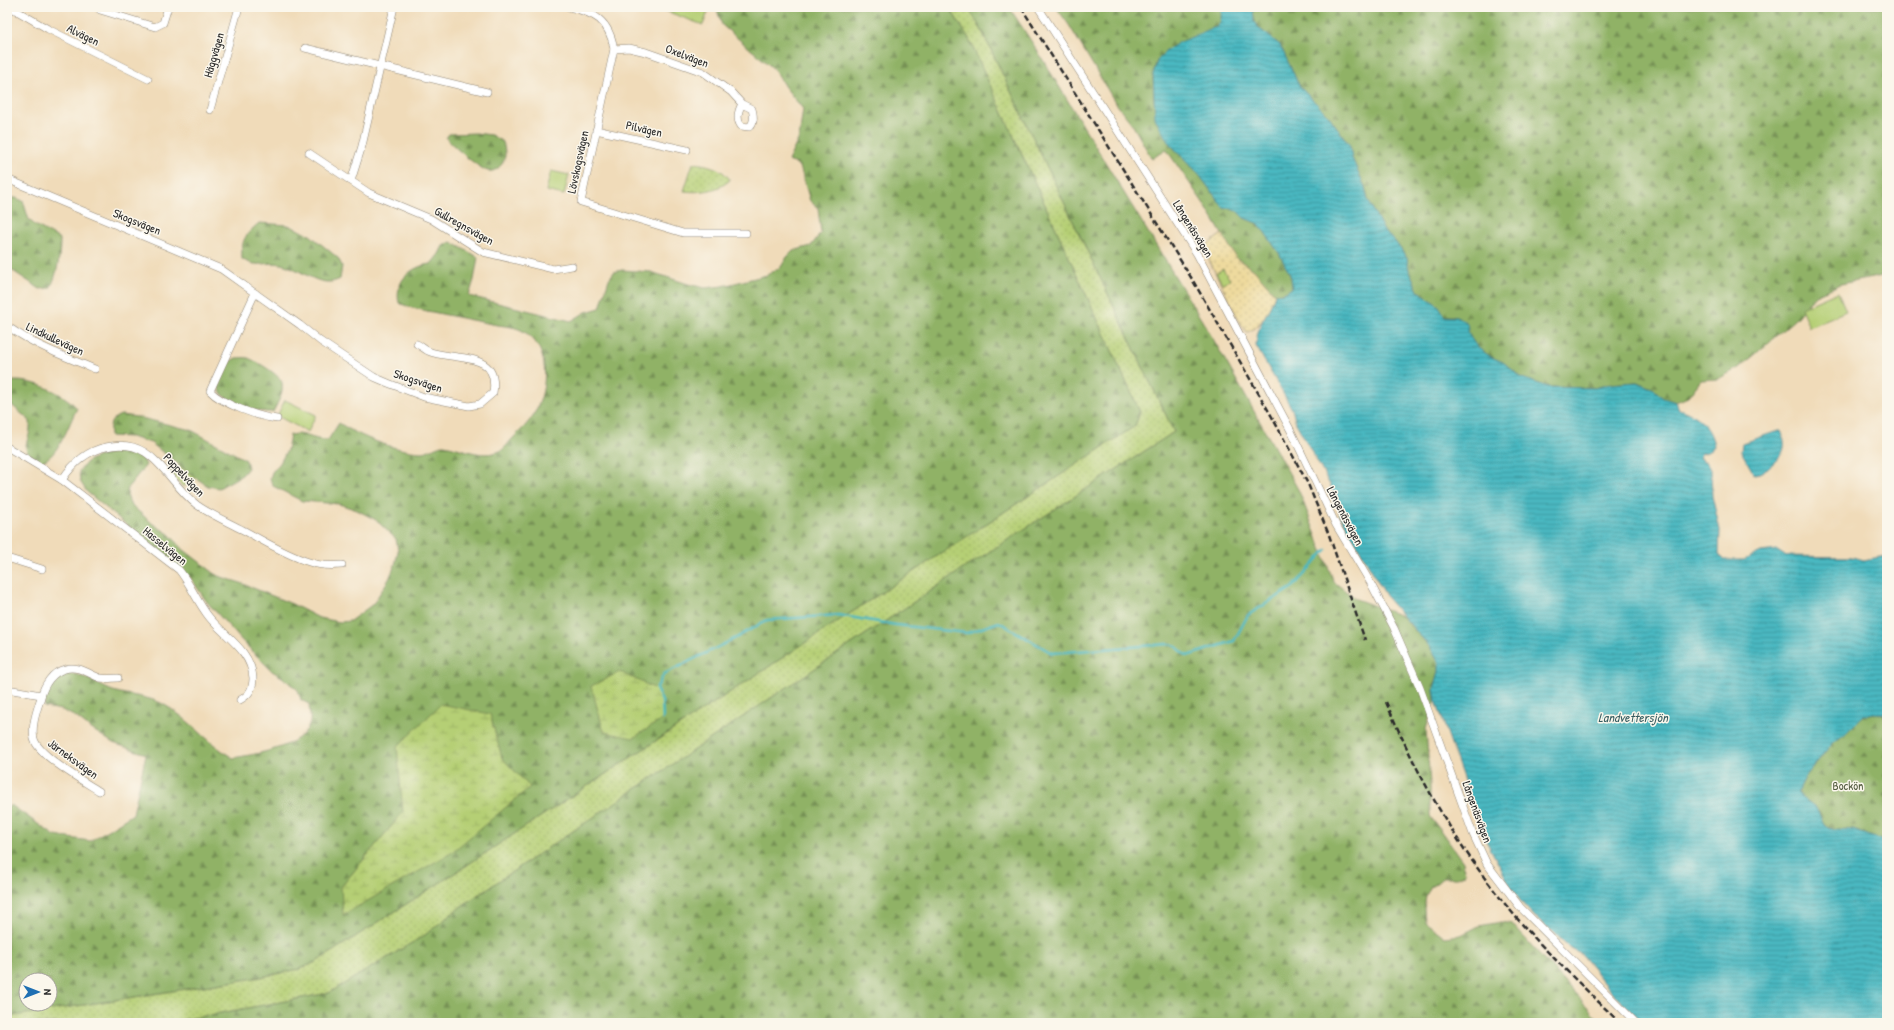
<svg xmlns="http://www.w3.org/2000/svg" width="1894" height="1030" viewBox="0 0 1894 1030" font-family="'Patrick Hand',sans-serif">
<defs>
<pattern id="grass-dots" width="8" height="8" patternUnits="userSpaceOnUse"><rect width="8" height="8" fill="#b5cf74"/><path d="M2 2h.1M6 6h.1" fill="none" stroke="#9cb265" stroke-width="1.8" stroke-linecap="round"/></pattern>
<pattern id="forest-firs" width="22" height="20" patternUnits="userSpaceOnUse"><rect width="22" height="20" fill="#90b266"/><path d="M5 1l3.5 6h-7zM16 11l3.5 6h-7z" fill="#769154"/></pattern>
<pattern id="wetland-marsh" width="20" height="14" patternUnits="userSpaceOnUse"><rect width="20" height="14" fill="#b5cf74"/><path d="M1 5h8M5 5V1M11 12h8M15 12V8" fill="none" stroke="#9cb265"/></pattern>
<pattern id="sand-dots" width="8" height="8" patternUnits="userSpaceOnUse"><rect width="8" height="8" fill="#eeda9e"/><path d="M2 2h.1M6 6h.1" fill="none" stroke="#cb8" stroke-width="1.8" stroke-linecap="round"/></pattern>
<pattern id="water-rules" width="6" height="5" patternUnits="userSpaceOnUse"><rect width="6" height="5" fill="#49b8c1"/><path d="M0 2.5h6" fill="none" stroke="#3d969d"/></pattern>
</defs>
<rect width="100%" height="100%" fill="#fbf7ec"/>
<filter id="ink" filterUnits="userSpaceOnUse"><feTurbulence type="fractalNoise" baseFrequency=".025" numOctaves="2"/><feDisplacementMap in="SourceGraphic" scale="8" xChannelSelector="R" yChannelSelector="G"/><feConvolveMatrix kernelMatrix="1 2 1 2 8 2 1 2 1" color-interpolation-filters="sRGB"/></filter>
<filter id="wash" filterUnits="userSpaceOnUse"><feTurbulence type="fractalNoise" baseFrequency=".012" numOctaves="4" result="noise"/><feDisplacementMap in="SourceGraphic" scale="16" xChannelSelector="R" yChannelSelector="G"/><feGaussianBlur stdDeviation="0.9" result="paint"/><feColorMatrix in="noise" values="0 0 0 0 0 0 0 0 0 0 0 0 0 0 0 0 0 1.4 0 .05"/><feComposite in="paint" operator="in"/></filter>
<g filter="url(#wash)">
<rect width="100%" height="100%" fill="#f0dbb9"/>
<g fill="url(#grass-dots)" stroke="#707d50">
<polygon points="949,7 968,7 981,29 1174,432 966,567 463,905 425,935 329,993 167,1023 7,1023 7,1017 261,977 299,969 316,962 461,869 1135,426 1140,412 968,37"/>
<path d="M693 163C706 164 723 168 730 180 718 191 700 193 684 191Z"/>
</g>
<g fill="url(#forest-firs)" stroke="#5e6e48" fill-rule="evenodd">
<path d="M716 7H949L968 37 1140 412 1135 426 461 869 316 962 299 969 261 977 7 1017V808L11 805 55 836 90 841 133 814 146 754 113 743 90 728 76 717 62 710 44 707C44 699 48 692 52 685 67 659 95 685 113 691 129 696 148 696 163 704 189 718 207 743 233 758 255 754 302 748 310 723 311 717 309 710 309 704L301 700 298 690 282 677 272 671 245 644 207 602 190 577 87 492 80 481 79 471 88 461 103 454 117 452H133L142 456 146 465 128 487 127 495 130 504 153 524 169 534 184 550 218 576 241 583 292 604 319 618 340 622 350 621 373 604 389 579 395 565 398 551 396 539 376 520 357 510 339 504 302 501 273 486 270 479 272 472 280 463 287 450 290 435C306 431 312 441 328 440L339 423C360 437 396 451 421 452 429 452 436 445 444 445 462 448 482 459 500 451 505 449 509 442 513 438 521 430 528 424 534 414 549 388 551 345 521 330 513 326 501 326 492 324 465 319 438 313 412 308L399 303C394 281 411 266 431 264L439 254 443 246 451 242 478 257 474 280 469 296 571 321 586 312 600 308 609 279 614 272 622 270 651 272 688 284 705 288 723 286 767 275 781 267 787 257 793 251 811 246 821 233 818 208 810 201 801 170 797 164 788 161 799 138 803 109 785 87 774 69 722 25ZM489 714 502 758 529 787 341 887 403 812ZM26 980H50V1004H26Z"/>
<polygon points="968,7 1009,7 1035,47 1212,337 1299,491 1334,582 1356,599 1402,616 1430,647 1439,663 1439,671 1434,689 1435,701 1426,729 1430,784 1430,816 1463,862 1465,874 1454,878 1443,878 1431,887 1426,896 1424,908 1425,922 1445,937 1461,935 1479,926 1501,922 1512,924 1602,1023 167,1023 329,993 425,935 463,905 966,567 1174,432 981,29"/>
<polygon points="1056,7 1220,7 1222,13 1221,22 1217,27 1203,32 1157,61 1153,74 1154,101 1168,142 1197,172 1223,207 1236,210 1244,218 1259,224 1279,253 1291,277 1292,288 1284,293 1275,294 1254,270 1237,259 1204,204 1166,149 1152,159 1132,124 1115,102 1069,25"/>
<polygon points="1253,7 1887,7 1887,275 1841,284 1815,295 1796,318 1742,366 1718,379 1701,380 1688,397 1676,402 1663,398 1654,389 1637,382 1610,384 1595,388 1548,387 1522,378 1503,362 1491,357 1477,347 1453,316 1444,316 1439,306 1418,291 1409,270 1407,258 1394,240 1385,233 1368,200 1365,187 1352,158 1350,146 1329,116 1300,87 1280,45 1260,29 1254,22"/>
<path d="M476 133 491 135 503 142C505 150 507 158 501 165 498 169 493 172 488 171 478 168 453 146 446 138L449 134Z"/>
<path d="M7 198H16L23 201 29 220 35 225 60 239C60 255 58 274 50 288L40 289 7 267Z"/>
<path d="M259 223 288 225 310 235 338 258 342 266 340 279C320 290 301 268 281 264 265 261 257 269 242 259 241 240 245 235 259 223Z"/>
<path d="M236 358C240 358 244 357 248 358 256 361 281 375 282 383 284 393 277 404 273 412 258 413 229 405 220 391 217 386 220 379 222 373 225 366 228 362 236 358Z"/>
<path d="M7 382C29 377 63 392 77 408 69 424 59 456 41 462 14 447 32 445 30 421L7 401Z"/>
<path d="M121 415 137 417 191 430 246 460 248 468 242 475 219 488 208 486 196 478 151 443 131 437 110 436C109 425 110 419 121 415Z"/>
<polygon points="1873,713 1887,714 1887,842 1853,830 1836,829 1828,827 1824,824 1815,806 1798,796 1798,791 1806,776 1833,742 1846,733 1864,715"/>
</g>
<g fill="url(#wetland-marsh)" stroke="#707d50">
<polygon points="620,672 656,689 662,701 663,719 633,738 604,732 591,686"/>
<polygon points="441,704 490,714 502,758 530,787 451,853 343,915 341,887 403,812 397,747"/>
</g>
<path fill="url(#sand-dots)" stroke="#8c8264" d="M1222 234 1237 259 1254 270 1275 294C1271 307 1261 328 1247 332L1241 324 1203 248Z"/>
<g fill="#b5cf74" stroke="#707d50">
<polygon points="664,7 710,7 703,25 663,10"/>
<polygon points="551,171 569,175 564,195 546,191"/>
<polygon points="1223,269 1230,280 1223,284 1216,273"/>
<polygon points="1838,292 1846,311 1809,327 1801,308"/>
<polygon points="285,400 316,415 308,432 277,416"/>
<polygon points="179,466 196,478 183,487 170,472"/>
</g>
<g fill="url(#water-rules)" stroke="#3a7276">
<path d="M1220 7H1253L1254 22 1260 29 1280 45 1300 87 1329 116 1350 146 1352 158 1365 187 1368 200 1385 233 1394 240 1407 258 1409 270 1418 291 1439 306 1444 316 1458 317 1467 323 1469 335 1477 347 1491 357 1503 362 1522 378 1528 380 1548 387 1595 388 1610 384 1637 382 1654 389 1663 398 1676 402 1679 409C1697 415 1711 426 1714 446L1710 451 1701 454 1699 458 1706 462 1711 469 1712 496 1720 530 1719 554 1723 560H1744L1761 552 1776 550 1785 556 1852 557 1863 560 1887 556V714L1873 713 1864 715 1846 733 1833 742 1806 776 1798 791V795L1815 806 1824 824 1828 827 1836 829 1853 830 1887 842V1023H1644L1615 996 1579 952 1567 946 1553 931 1547 928 1538 920 1522 903 1512 889 1483 835 1436 701 1434 689 1439 671V663L1430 647 1388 599 1340 515 1337 501 1330 485 1296 423 1292 409 1256 346C1257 322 1269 315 1275 294L1284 293 1292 288 1291 277 1279 253 1259 224 1244 218 1236 210 1223 207 1197 172 1168 142 1155 118 1153 74 1157 61 1166 51 1178 43 1210 29 1217 27C1222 20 1222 15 1220 7Z"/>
<path d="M1778 431H1781C1784 437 1786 447 1782 453 1778 460 1762 475 1754 474L1741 451 1742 443Z"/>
</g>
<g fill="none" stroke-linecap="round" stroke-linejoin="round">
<g stroke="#49b8c1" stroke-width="2.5">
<polyline points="1346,533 1349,531"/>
<polyline points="663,719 662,701 656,689 664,674 736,638 767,620 838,615 896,625 967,633 999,622 1052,653 1168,644 1174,645 1187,656 1234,641 1248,615 1293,587 1326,550"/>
</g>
</g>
</g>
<g filter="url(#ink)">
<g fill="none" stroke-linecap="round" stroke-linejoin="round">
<defs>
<g id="street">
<polyline points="10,7 48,29 148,79"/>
<polyline points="97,7 100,10 155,27 163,23 168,7"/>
<path d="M569 7C595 13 609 20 614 49L581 202 683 233H746"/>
<polyline points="1038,7 1197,254 1291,431 1336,525 1370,582 1394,628 1420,688 1473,834 1487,864 1520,907 1636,1023"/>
<polyline points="305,48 487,92"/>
<path d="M614 49 629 48 646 52 703 72 731 92 742 104 752 109C754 116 755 123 749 127L741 126C736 119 738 111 742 104"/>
<polyline points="210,110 239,7"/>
<polyline points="596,130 687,150"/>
<polyline points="309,153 369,193 431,219 483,252 553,269 572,266"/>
<path d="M7 179 221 269 300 325 320 341 374 377 388 383 424 397 469 406 480 404 493 393C500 349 454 362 428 351 424 349 421 346 417 344"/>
<polyline points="351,181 362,146 394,7"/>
<path d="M255 293 210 391C222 404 259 417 277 419"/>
<path d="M7 326C34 345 65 357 95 369"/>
<path d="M7 447 62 480 179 570C191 585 197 602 209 617 225 637 251 650 253 678 253 689 249 695 240 700"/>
<path d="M62 480C73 463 86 451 106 447 155 436 165 481 197 505 211 515 228 522 243 530 264 541 286 555 309 562 320 566 330 566 342 565"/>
<polyline points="7,558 42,569"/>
<polyline points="7,689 41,695"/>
<path d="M99 791C83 781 39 756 34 739 31 726 37 710 41 697 44 685 52 672 65 669 78 665 89 674 100 678 105 679 113 678 118 678"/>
</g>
</defs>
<use href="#street" stroke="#8e8372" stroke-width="8"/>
<use href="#street" stroke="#fff" stroke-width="7"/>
<g stroke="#2b2b2b" stroke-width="2.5" stroke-dasharray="6 3" stroke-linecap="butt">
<polyline points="1021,7 1192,279 1271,415 1308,484 1329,535 1365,640"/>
<path d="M1386 702C1418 777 1457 847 1510 910 1543 950 1583 986 1620 1023"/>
</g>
</g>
</g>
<g text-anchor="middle" stroke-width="3" stroke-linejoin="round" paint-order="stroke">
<g font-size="12" fill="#2b2b2b" stroke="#fbf7ec">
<text transform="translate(83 35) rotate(26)" y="4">Alvägen</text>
<text transform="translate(214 55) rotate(-74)" y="4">Häggvägen</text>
<text transform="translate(687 56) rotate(21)" y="4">Oxelvägen</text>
<text transform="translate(644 129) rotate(13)" y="4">Pilvägen</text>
<text transform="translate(578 162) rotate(-78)" y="4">Lövskogsvägen</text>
<text transform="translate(137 222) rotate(22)" y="4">Skogsvägen</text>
<text transform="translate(464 226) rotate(29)" y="4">Gullregnsvägen</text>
<text transform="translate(1193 229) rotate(58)" y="4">Långenäsvägen</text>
<text transform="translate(55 339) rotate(25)" y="4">Lindkullevägen</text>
<text transform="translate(418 381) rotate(18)" y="4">Skogsvägen</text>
<text transform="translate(184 475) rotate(47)" y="4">Poppelvägen</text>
<text transform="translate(1345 516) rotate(62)" y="4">Långenäsvägen</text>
<text transform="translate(165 546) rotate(39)" y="4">Hasselvägen</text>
<text transform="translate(73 759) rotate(36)" y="4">Järneksvägen</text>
<text transform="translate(1477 812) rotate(70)" y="4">Långenäsvägen</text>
</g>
<g font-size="12" fill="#545c41" stroke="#fbf7ec">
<text x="1848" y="790">Bockön</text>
</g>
<g font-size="13" font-style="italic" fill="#365c60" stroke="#fbf7ec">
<text x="1633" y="722">Landvettersjön</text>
</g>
</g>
<rect width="1894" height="1030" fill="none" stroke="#fbf7ec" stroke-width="24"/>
<g transform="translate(38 992) rotate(90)"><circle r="19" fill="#fbf7ec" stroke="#a8a59f"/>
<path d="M0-3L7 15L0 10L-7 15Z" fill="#1f6fb2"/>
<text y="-6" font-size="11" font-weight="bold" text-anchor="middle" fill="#2b2b2b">N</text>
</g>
</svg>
